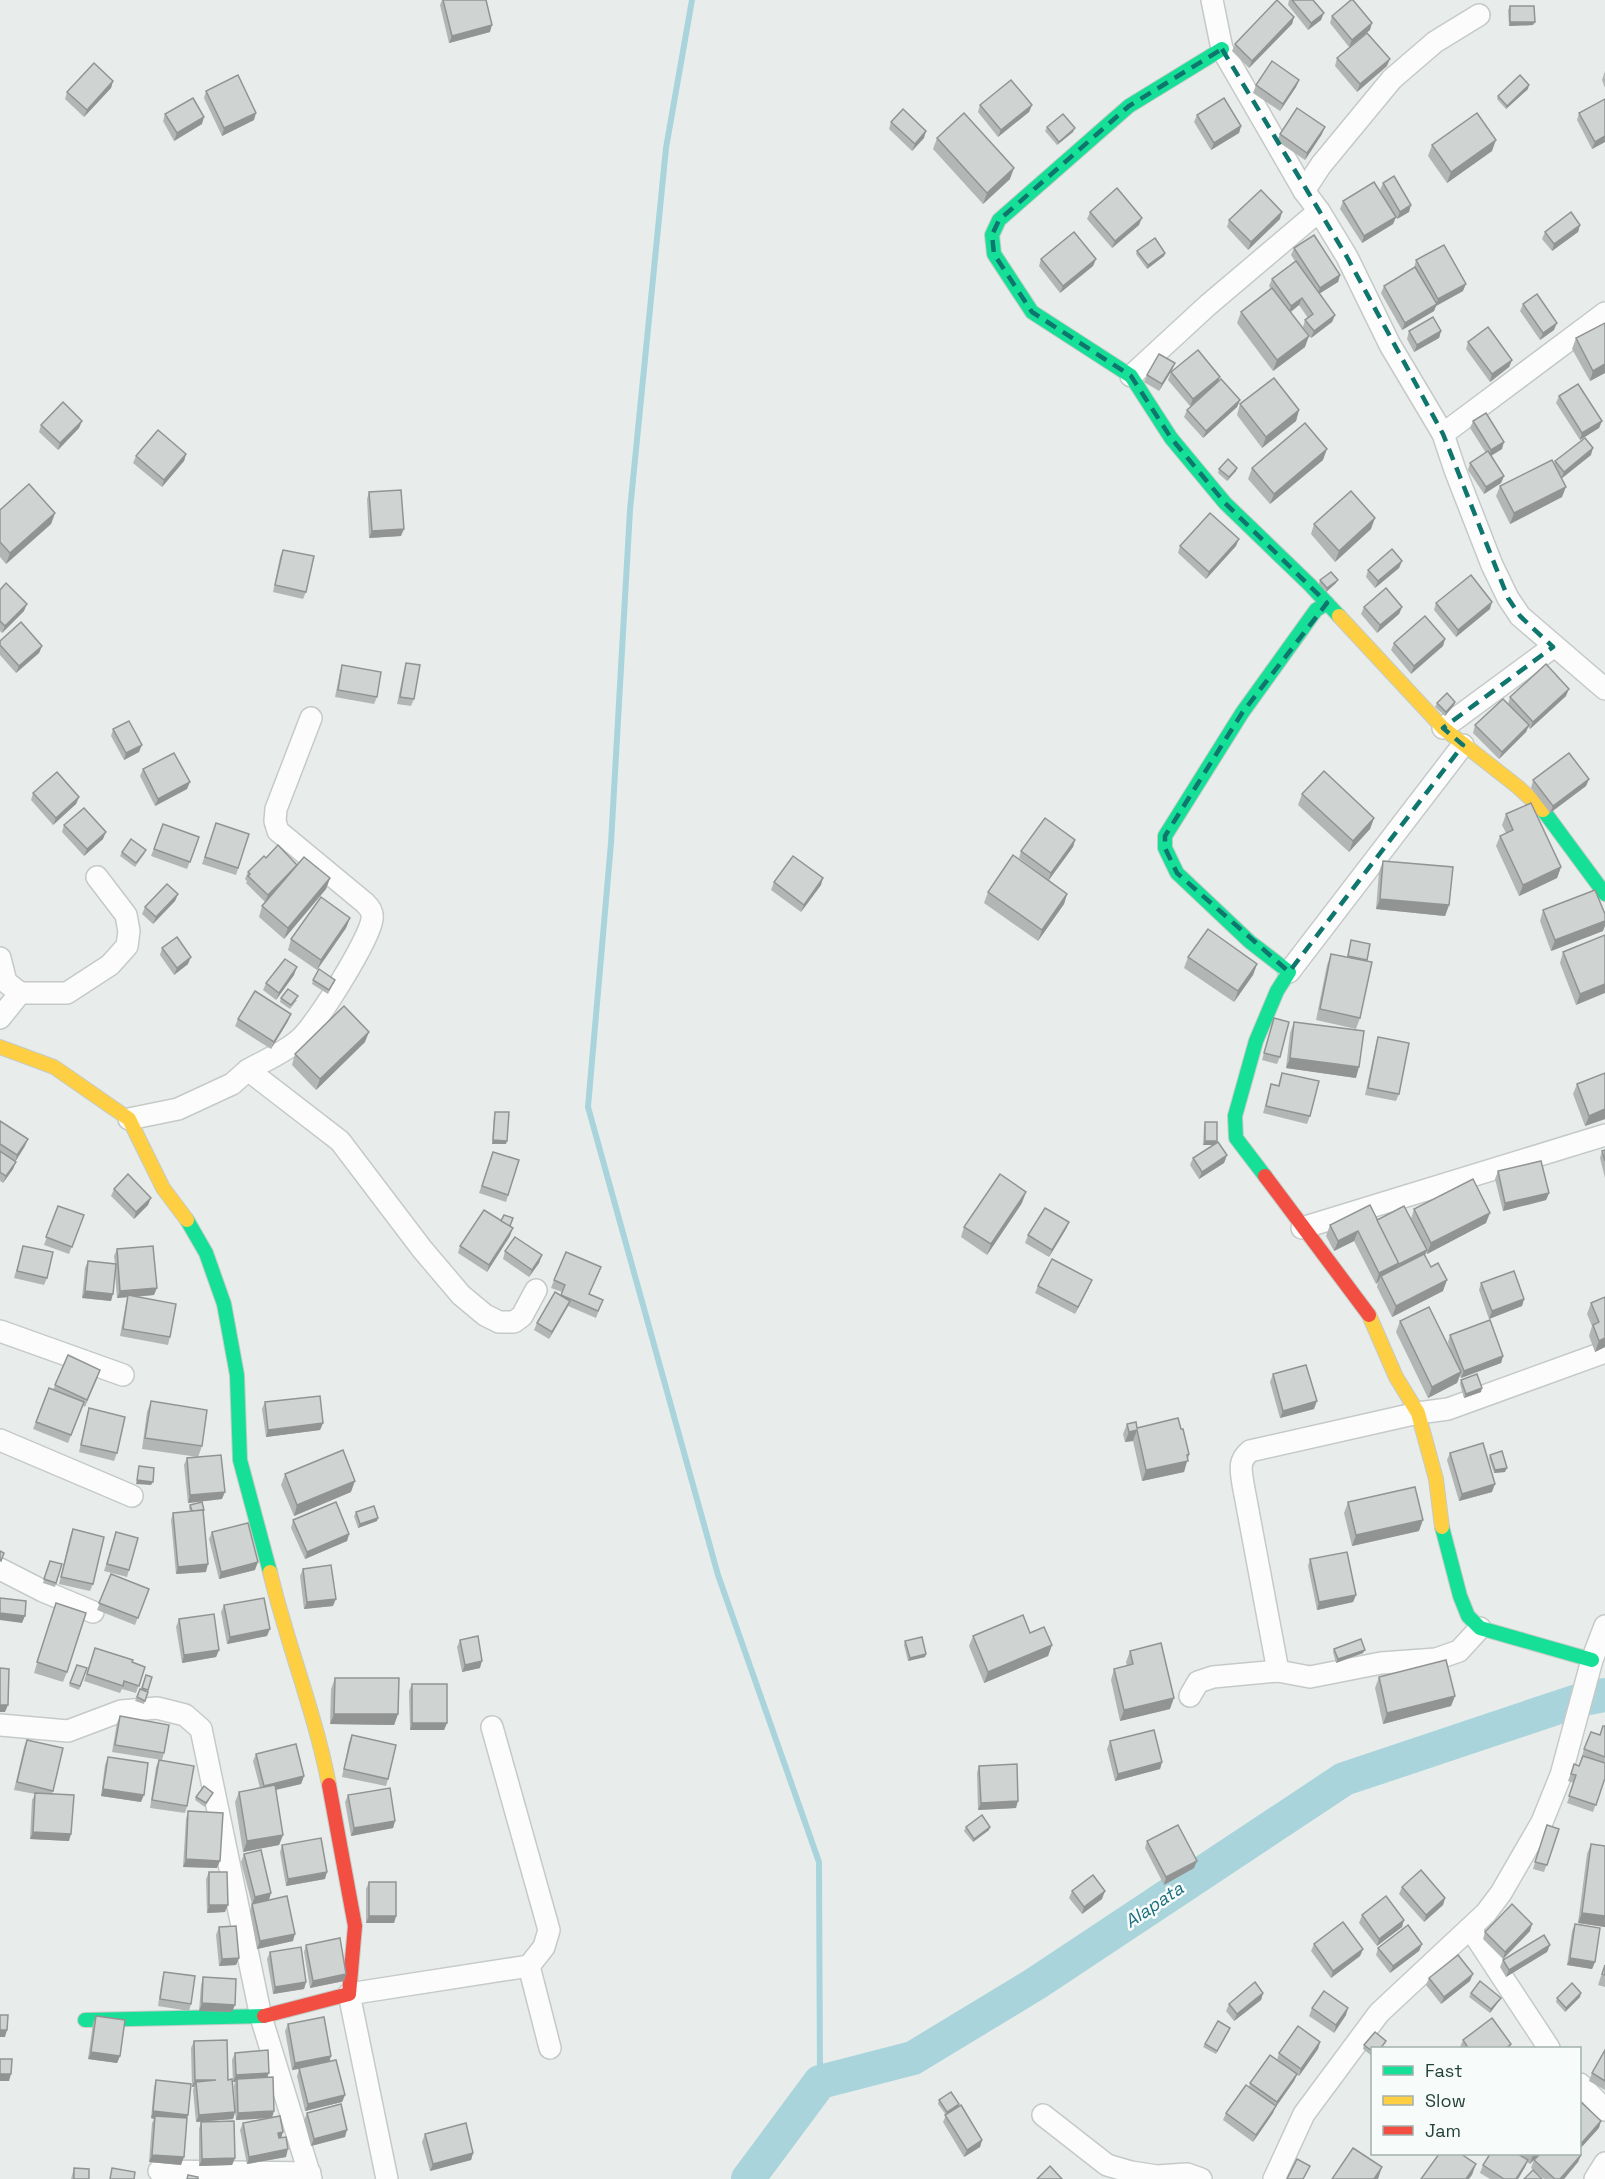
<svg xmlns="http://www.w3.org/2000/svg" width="1605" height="2179" viewBox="0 0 1605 2179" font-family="'Space Grotesk',sans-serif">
<rect width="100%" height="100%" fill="#e8edeb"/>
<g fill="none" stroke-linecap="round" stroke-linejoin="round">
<polyline stroke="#a9d4db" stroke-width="6" points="692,0 666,148 630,510 611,843 588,1107 718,1575 819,1862 820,2082"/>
<polyline stroke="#a9d4db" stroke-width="34" points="748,2179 820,2082 913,2058 1035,1984 1344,1779 1583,1699 1605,1695"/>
<defs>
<g id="street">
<polyline points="1212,0 1222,49 1304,191 1319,211 1347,257 1390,345 1443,434 1455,470 1492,565 1508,598 1520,616 1605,689"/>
<polyline points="1304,191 1321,165 1392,79 1435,42 1479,15"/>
<polyline points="1131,376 1208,305 1319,211"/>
<polyline points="1443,434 1605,313"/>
<polyline points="1443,728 1553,647"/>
<polyline points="0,958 6,982 20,993 0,1018"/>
<polyline points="1289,972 1463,745"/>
<polyline points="20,993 67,993 110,965 127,946 129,931 126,915 97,877"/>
<path d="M248 1070C264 1061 287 1051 300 1039 316 1025 370 939 372 919 373 912 370 908 365 903L278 831 275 821 276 809 311 718"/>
<polyline points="129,1119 178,1109 232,1084 248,1070 340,1141 422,1249 461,1295 485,1315 499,1322 514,1322 522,1316 536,1290"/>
<polyline points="1302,1228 1605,1135"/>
<polyline points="0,1331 123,1375"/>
<polyline points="0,1440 132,1496"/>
<polyline points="0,1569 43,1591 93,1612"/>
<path d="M1278 1671 1243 1484C1241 1470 1238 1461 1250 1451L1418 1413 1448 1409 1605 1352"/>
<polyline points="1190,1696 1198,1682 1213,1677 1278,1671 1310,1677 1381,1663 1436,1659 1459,1651 1480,1628"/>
<polyline points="0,1725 68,1731 121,1711 157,1708 185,1715 201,1729 261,2017 311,2179"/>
<polyline points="1470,1928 1549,2048"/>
<polyline points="529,1966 550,2048"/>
<polyline points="1580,2084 1605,2110"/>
<polyline points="1043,2115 1107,2165 1131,2172 1157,2176 1187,2174 1201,2179"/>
<polyline points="159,2171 310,2173"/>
<polyline points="387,2179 349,1994 529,1966 544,1947 549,1930 492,1727"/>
<polyline points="1274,2179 1304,2114 1379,2013 1486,1913 1501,1893 1542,1822 1561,1775 1592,1660 1605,1626"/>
<polyline points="1595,2179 1605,2163"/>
</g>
<g id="fast">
<polyline points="1222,49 1129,106 999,220 992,235 994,254 1032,312 1131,376 1171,438 1225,503 1310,585 1339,616"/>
<polyline points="1543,810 1605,894"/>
<polyline points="1265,1176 1236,1138 1235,1116 1256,1041 1277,991 1289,972 1250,942 1177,873 1165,848 1165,836 1242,713 1316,610 1327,603"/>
<polyline points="187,1220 206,1253 224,1304 237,1375 240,1460 270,1572"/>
<polyline points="1442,1527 1460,1596 1468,1616 1480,1628 1592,1660"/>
<polyline points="85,2020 264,2016"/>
</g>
<g id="slow">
<polyline points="1339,616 1443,728 1518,787 1543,810"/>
<polyline points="0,1047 54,1067 129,1119 163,1188 187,1220"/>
<polyline points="1369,1315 1396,1377 1418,1413 1436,1479 1442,1527"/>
<path d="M270 1572C287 1644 315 1712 329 1785"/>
</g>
<g id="jam">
<polyline points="1265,1176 1369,1315"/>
<polyline points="264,2016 349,1994 355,1926 329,1785"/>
</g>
</defs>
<use href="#street" stroke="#c5cac8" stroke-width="24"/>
<use href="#fast" stroke="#c3cbc8" stroke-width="16"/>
<use href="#slow" stroke="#c3cbc8" stroke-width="16"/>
<use href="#jam" stroke="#c3cbc8" stroke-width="16"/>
<use href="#street" stroke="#fcfcfc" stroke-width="21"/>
<use href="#fast" stroke="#16e098" stroke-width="14"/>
<use href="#slow" stroke="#ffcf43" stroke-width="14"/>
<use href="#jam" stroke="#f24e42" stroke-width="14"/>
</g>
<g fill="#b2b6b5">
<polygon points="442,0 443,0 490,32 449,43 440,5"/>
<polygon points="1289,0 1313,0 1321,20 1308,30 1288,5"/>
<polygon points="1510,6 1535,22 1533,25 1509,26 1508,10"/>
<polygon points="1332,16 1370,30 1349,47 1330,23"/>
<polygon points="1294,17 1292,24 1249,68 1232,51 1235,44"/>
<polygon points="1337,58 1387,66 1357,92 1335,66"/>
<polygon points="1605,71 1605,88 1602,80"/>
<polygon points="1299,80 1296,87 1280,111 1253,93 1256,85"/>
<polygon points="113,81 111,88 84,117 65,99 67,92"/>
<polygon points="1528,89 1506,109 1497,99 1498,96"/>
<polygon points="206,91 254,120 222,136 204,98"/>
<polygon points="980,105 1032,105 1029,112 998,137 978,112"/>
<polygon points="1579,113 1605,142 1592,149 1577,120"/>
<polygon points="165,114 202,124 174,141 163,121"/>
<polygon points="1197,115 1241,126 1239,133 1211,150 1194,122"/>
<polygon points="891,122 924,138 912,151 889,129"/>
<polygon points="1047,127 1073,132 1057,145 1045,131"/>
<polygon points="1280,134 1322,134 1305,160 1277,141"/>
<polygon points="937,138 1010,179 983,204 933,149"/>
<polygon points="1432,145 1492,151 1447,183 1428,156"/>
<polygon points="1383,183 1409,212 1397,219 1396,217 1393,224 1362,243 1340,209 1343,201 1389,206 1380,190"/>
<polygon points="1090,212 1139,225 1112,248 1087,219"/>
<polygon points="1280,219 1248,250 1227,227 1229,220"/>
<polygon points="1580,225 1578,232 1552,251 1542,239 1545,232"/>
<polygon points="1294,248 1340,275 1338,282 1319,294 1335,315 1332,322 1311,338 1303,327 1305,320 1308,318 1299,305 1291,312 1305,347 1273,371 1237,323 1241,312 1271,289 1269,286 1272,279 1295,261 1291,255"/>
<polygon points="1137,251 1165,253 1164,256 1147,269 1136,254"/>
<polygon points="1041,259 1096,259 1093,266 1060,293 1039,266"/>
<polygon points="1416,260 1463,291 1436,306 1434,311 1402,330 1381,293 1384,286 1414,268"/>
<polygon points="1523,304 1554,330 1540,340 1520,311"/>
<polygon points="1605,323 1605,373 1590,381 1572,349 1576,338"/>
<polygon points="1409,331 1441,331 1439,338 1414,352 1407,339"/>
<polygon points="1468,342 1512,360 1509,367 1490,382 1466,349"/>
<polygon points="1172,370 1159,391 1144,382 1147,375"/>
<polygon points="1171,372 1218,382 1240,400 1237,407 1203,438 1184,417 1187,410 1202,397 1190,406 1168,380"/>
<polygon points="1559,396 1602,421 1599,428 1580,440 1556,403"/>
<polygon points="1240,404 1299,410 1296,421 1262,448 1237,415"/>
<polygon points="82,421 79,428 58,450 39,432 41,425"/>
<polygon points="1473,421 1502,449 1491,456 1504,476 1501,483 1484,494 1468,470 1470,463 1486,453 1470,428"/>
<polygon points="186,454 184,461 162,487 133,463 136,456"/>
<polygon points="1591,455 1562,478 1562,497 1510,524 1496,496 1500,486 1554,464 1555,461"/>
<polygon points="1323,460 1270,504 1248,479 1252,468"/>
<polygon points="1219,469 1236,471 1227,481 1218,473"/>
<polygon points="369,492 401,536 369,538 367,499"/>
<polygon points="0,510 55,513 51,524 6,564 0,557"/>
<polygon points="1314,524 1371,529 1335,562 1311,534"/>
<polygon points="1180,546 1236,546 1206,579 1178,553"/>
<polygon points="283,550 306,592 303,599 273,592 280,557"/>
<polygon points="1402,561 1399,568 1375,588 1366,577 1368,570"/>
<polygon points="1320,580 1336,583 1326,592 1319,584"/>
<polygon points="0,590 24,611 2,633 0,631"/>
<polygon points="1436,603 1490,609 1456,637 1434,610"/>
<polygon points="1364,607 1402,607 1399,614 1377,633 1361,614"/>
<polygon points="1445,639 1443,646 1411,674 1391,650 1394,643"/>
<polygon points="0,641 42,646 39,653 16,673 0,655"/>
<polygon points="406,663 414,699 411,706 397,704 404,670"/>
<polygon points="342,665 377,697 374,704 335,697 340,672"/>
<polygon points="1566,696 1530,729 1528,727 1526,732 1499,759 1473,733 1475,725 1508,704 1510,697"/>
<polygon points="1455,702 1454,705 1445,716 1435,707 1437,703"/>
<polygon points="113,729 139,752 124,760 111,736"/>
<polygon points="143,769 187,789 155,806 140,776"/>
<polygon points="1589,779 1586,786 1550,813 1531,788 1533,780"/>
<polygon points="33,793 79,797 76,804 53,825 31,800"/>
<polygon points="1302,794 1374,818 1370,829 1349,852 1298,805"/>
<polygon points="1506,814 1561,867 1557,878 1519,896 1496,846 1500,836 1506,833 1502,825"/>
<polygon points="216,823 249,834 236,875 202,864"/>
<polygon points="163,824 199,837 187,869 151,856"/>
<polygon points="64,825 103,839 84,856 62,832"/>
<polygon points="1075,840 1073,847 1049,880 1067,894 1064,904 1038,941 984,903 988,892 1043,876 1019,858 1021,851"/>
<polygon points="122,852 145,853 135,867 120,856"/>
<polygon points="266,858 297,865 330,878 326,889 284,939 259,917 262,906 270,897 265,902 246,883 247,881 245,879 248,872"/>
<polygon points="1383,861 1449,905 1445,916 1376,909 1379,872"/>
<polygon points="774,882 821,885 801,912 771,890"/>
<polygon points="178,894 175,901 153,924 142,914 145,907"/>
<polygon points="1543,910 1603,931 1551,951 1540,921"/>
<polygon points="350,918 346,928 317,970 288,950 291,939"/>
<polygon points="1605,935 1576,1005 1560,963 1563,952"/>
<polygon points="1351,940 1370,944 1367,961 1360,1018 1356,1029 1316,1020 1327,965 1331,954 1347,957"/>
<polygon points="162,948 188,964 174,975 160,955"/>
<polygon points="1188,957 1257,964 1253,975 1234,1002 1184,968"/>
<polygon points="294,975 276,1000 263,990 266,983"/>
<polygon points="313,980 335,980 328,994 312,984"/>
<polygon points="281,998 297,1000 290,1009 280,1002"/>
<polygon points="1274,1018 1280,1057 1277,1064 1262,1060"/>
<polygon points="238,1019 288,1021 271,1049 235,1026"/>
<polygon points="1294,1022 1356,1078 1286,1068 1290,1033"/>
<polygon points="1378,1037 1399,1094 1396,1101 1365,1095 1376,1044"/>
<polygon points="365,1042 316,1090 292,1065 295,1054"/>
<polygon points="1282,1073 1310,1116 1307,1124 1263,1113 1271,1084 1278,1086"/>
<polygon points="1605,1073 1605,1119 1585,1126 1573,1094 1577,1084"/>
<polygon points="495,1112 506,1144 492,1144 494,1115"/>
<polygon points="0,1121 25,1146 15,1162 13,1169 3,1183 0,1181"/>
<polygon points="1205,1122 1216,1143 1227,1155 1224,1163 1199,1179 1190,1165 1193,1158 1213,1145 1203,1145 1204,1126"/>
<polygon points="1605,1150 1605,1178 1600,1158 1602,1151"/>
<polygon points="493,1152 519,1160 506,1202 479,1193"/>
<polygon points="1498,1171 1549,1193 1546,1200 1503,1211 1495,1179"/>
<polygon points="114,1189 148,1205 134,1219 111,1196"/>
<polygon points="1022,1203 987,1255 961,1237 964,1227"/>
<polygon points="58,1206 84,1215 69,1254 44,1245"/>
<polygon points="1414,1209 1486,1223 1427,1254 1426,1252 1425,1256 1443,1291 1392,1317 1377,1287 1378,1282 1376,1284 1354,1241 1334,1251 1326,1236 1330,1225 1377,1220 1411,1219"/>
<polygon points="1069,1222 1066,1229 1049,1257 1025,1243 1028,1235"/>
<polygon points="510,1226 510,1236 487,1272 458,1253 460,1246"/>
<polygon points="23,1246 47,1278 44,1285 14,1278"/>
<polygon points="117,1249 154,1295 135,1297 170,1337 168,1345 120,1336 126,1303 128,1297 117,1298 115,1272 111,1301 82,1298 85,1268 88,1261 115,1264 114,1256"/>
<polygon points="505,1251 542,1255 539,1263 529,1277 503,1259"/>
<polygon points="554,1280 603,1300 596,1318 568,1306 549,1339 534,1330 537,1323 561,1296 562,1292 551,1288"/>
<polygon points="1481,1283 1524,1299 1522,1306 1489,1319 1479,1290"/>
<polygon points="1038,1286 1089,1287 1075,1314 1035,1293"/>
<polygon points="1605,1297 1605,1347 1595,1352 1589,1336 1592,1326 1587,1314 1591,1303"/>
<polygon points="1400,1321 1451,1351 1448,1342 1450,1335 1503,1356 1501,1363 1461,1378 1460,1376 1457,1383 1428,1398 1396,1332"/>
<polygon points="68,1355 98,1377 85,1407 83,1406 68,1443 33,1429 49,1388 53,1390"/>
<polygon points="1273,1374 1314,1409 1280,1418 1270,1382"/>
<polygon points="1461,1380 1481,1392 1464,1398 1460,1384"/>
<polygon points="151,1401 202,1446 198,1457 222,1499 188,1503 184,1465 187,1458 198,1457 142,1449 147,1412"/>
<polygon points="265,1402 323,1423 320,1430 266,1437 262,1409"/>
<polygon points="89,1408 117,1453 114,1461 79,1452 87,1416"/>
<polygon points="1127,1424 1189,1454 1184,1472 1142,1481 1133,1441 1125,1442 1123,1434"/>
<polygon points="1450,1453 1492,1492 1459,1501 1447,1460"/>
<polygon points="1490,1455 1505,1472 1494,1473 1489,1458"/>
<polygon points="285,1474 351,1492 294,1516 281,1485"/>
<polygon points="1348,1502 1419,1531 1352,1546 1344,1513"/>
<polygon points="190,1505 206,1572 176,1574 171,1520 173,1513 190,1511 189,1508"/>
<polygon points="356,1512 377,1521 358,1528 354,1516"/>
<polygon points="293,1520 349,1534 347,1541 305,1559 291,1528"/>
<polygon points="73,1529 93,1584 90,1591 59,1584 70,1537"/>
<polygon points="116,1532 129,1570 127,1577 104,1571"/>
<polygon points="212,1532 255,1570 219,1579 209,1539"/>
<polygon points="1310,1559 1356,1595 1353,1602 1317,1610 1308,1566"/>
<polygon points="50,1561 62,1564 55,1587 43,1583"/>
<polygon points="303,1569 333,1606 304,1609 300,1576"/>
<polygon points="111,1574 149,1589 135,1625 97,1610"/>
<polygon points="224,1605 267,1636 227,1644 221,1612"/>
<polygon points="52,1614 67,1672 63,1682 34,1673"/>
<polygon points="179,1619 219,1650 216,1657 182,1663 176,1627"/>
<polygon points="973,1636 1052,1645 1048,1656 984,1683 969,1646"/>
<polygon points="460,1640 480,1668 462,1672 457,1647"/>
<polygon points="905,1641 926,1654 925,1657 908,1661 904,1645"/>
<polygon points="95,1648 132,1662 145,1667 136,1693 122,1689 120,1693 84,1681"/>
<polygon points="1334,1649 1363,1653 1336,1663 1333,1652"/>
<polygon points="1130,1651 1170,1709 1120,1721 1111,1680 1114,1669 1127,1666 1126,1662"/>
<polygon points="77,1665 87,1668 79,1690 69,1686"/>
<polygon points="146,1675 152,1677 147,1692 148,1692 144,1704 135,1701 140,1689 141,1689"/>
<polygon points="1379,1677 1455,1696 1451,1706 1383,1724 1375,1688"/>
<polygon points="335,1678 398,1714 394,1725 330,1724 331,1689"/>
<polygon points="412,1684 447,1723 444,1730 410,1730 409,1691"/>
<polygon points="120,1716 164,1753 162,1760 112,1752 117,1723"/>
<polygon points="1605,1726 1605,1778 1593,1812 1567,1803 1574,1783 1568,1781 1574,1764 1579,1766 1584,1749 1600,1735"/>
<polygon points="352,1735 388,1779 386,1786 342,1777 349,1742"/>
<polygon points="27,1740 53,1791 52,1794 69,1841 30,1839 32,1800 35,1794 14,1790 24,1747"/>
<polygon points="1110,1741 1162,1762 1160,1769 1115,1781 1107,1749"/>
<polygon points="256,1754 304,1776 301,1784 276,1790 283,1835 279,1845 243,1852 235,1802 239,1792 260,1788 253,1761"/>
<polygon points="108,1757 141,1802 101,1796 105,1765"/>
<polygon points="159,1760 187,1806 185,1813 150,1808 156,1767"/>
<polygon points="979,1766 1016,1808 978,1810 977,1773"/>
<polygon points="213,1793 205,1807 195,1800 196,1797"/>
<polygon points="348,1795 395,1821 393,1828 351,1836 345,1802"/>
<polygon points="188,1811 217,1868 183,1867 186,1819"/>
<polygon points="1547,1825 1559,1829 1544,1872 1533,1869"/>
<polygon points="966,1827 989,1830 973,1842 964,1831"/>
<polygon points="1147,1841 1194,1868 1164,1885 1145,1848"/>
<polygon points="1591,1844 1605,1846 1605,1927 1578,1923 1587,1854"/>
<polygon points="282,1845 325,1879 286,1886 280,1852"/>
<polygon points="244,1854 271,1893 252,1904 241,1862"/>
<polygon points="209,1872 225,1912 207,1913 206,1879"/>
<polygon points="369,1882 396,1916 394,1923 366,1923 366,1889"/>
<polygon points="1402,1887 1445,1898 1443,1905 1424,1922 1399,1894"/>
<polygon points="1072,1891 1102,1899 1082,1914 1069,1898"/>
<polygon points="252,1904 293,1941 257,1949 250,1911"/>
<polygon points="1362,1915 1402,1927 1377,1946 1359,1923"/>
<polygon points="1575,1924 1595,1962 1592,1969 1567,1965 1572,1931"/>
<polygon points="219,1927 239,1958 236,1965 219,1966 216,1935"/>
<polygon points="1530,1931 1503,1959 1483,1939 1485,1932"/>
<polygon points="1314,1944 1363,1949 1360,1956 1331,1978 1311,1951"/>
<polygon points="1422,1944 1419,1951 1390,1973 1376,1955 1378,1948"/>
<polygon points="306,1945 346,1974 344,1981 310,1988 304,1952"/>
<polygon points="1550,1945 1547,1952 1506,1977 1500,1967 1503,1960"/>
<polygon points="270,1952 306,1982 304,1989 273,1994 267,1959"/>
<polygon points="1605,1964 1605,1987 1598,1985"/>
<polygon points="164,1972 191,2004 189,2011 158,2006 162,1979"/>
<polygon points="203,1977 232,2012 199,2011 201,1985"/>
<polygon points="1429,1978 1470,1981 1441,2004 1426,1985"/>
<polygon points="1263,1993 1261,2000 1234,2021 1226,2011 1229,2004"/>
<polygon points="1471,1993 1501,1998 1499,2001 1490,2013 1469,1997"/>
<polygon points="1580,1997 1565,2012 1556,2002 1557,1998"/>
<polygon points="1312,2008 1346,2015 1334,2033 1309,2016"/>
<polygon points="96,2016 120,2056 117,2063 88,2059 93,2023"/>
<polygon points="288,2024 329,2061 345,2095 342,2102 305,2111 297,2076 299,2069 292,2070 285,2031"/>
<polygon points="1229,2031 1216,2054 1203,2047 1205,2044"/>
<polygon points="1463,2040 1511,2044 1510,2049 1461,2049 1460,2047"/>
<polygon points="194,2041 228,2080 235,2109 234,2086 235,2082 233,2082 232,2060 235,2053 267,2077 272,2117 281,2138 286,2157 247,2164 240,2130 243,2123 267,2118 236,2120 235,2112 233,2119 196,2122 193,2090 194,2087 192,2087 191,2048"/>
<polygon points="1386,2041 1385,2044 1372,2049 1372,2056 1363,2049 1364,2045"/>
<polygon points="1320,2042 1318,2049 1299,2076 1297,2075 1294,2081 1275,2108 1273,2113 1253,2142 1223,2120 1226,2113 1249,2087 1250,2083 1277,2060 1279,2053"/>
<polygon points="1605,2050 1605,2090 1589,2081 1592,2073"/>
<polygon points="156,2080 188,2115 187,2118 181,2165 149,2162 152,2123 154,2119 151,2118 154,2087"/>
<polygon points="939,2100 982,2140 980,2147 964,2157 943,2122 946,2115 938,2104"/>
<polygon points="307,2113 345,2137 311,2146 304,2120"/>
<polygon points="201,2122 235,2158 232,2165 199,2166 199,2129"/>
<polygon points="425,2134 473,2153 471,2160 430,2171 422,2142"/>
<polygon points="1490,2154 1539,2154 1530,2164 1527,2162 1525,2167 1518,2179 1490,2179 1480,2173 1483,2165"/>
<polygon points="1581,2155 1578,2162 1564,2179 1544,2179 1531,2168 1534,2160"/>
<polygon points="74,2168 89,2179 71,2179"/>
</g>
<g fill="#919493">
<polygon points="1324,13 1321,20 1308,30 1311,23"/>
<polygon points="1294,17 1292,24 1249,68 1252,61"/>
<polygon points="1510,22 1535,22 1533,25 1509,26"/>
<polygon points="1372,23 1370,30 1349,47 1352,40"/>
<polygon points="492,25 490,32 449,43 452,36"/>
<polygon points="1390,59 1387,66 1357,92 1360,84"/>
<polygon points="1299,80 1296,87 1280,111 1283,104"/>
<polygon points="113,81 111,88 84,117 87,110"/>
<polygon points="1529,85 1528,89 1506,109 1507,106"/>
<polygon points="1032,105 1029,112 998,137 1001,130"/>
<polygon points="256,113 254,120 222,136 224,128"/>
<polygon points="204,117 202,124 174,141 177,133"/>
<polygon points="1241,126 1239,133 1211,150 1214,143"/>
<polygon points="1325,127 1322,134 1305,160 1307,153"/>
<polygon points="1075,128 1073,132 1057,145 1059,142"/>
<polygon points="926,131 924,138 912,151 915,144"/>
<polygon points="1605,136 1605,142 1592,149 1595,142"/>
<polygon points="1496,140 1492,151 1447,183 1451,172"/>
<polygon points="1014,168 1010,179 983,204 987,193"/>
<polygon points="1411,205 1409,212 1397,219 1400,212"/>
<polygon points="1282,212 1280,219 1248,250 1251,242"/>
<polygon points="1396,217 1393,224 1362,243 1364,236"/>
<polygon points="1142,218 1139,225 1112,248 1115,241"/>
<polygon points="1580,225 1578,232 1552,251 1554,244"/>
<polygon points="1165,253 1164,256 1147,269 1148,265"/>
<polygon points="1096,259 1093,266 1060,293 1063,286"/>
<polygon points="1340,275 1338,282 1317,295 1320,288"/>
<polygon points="1466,284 1463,291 1436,306 1434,311 1402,330 1405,323 1436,305 1438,299"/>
<polygon points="1302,298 1299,305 1289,313 1291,306"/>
<polygon points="1335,315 1332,322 1311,338 1314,331"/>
<polygon points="1557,323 1554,330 1540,340 1543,333"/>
<polygon points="1441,331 1439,338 1414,352 1417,345"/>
<polygon points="1309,336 1305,347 1273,371 1277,360"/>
<polygon points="1512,360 1509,367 1490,382 1492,374"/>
<polygon points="1175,363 1172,370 1159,391 1162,384"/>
<polygon points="1605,364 1605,373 1590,381 1593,371"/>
<polygon points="1220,377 1217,384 1190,406 1193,399"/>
<polygon points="1240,400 1237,407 1203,438 1206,431"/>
<polygon points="1299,410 1296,421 1262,448 1266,437"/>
<polygon points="82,421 79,428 58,450 60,443"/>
<polygon points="1602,421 1599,428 1580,440 1582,433"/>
<polygon points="1504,442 1502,449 1489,457 1491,450"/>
<polygon points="1593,448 1591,455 1561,479 1564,472"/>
<polygon points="1327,449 1323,460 1270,504 1274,494"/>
<polygon points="186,454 184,461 162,487 164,480"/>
<polygon points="1237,468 1236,471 1227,481 1229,477"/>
<polygon points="1504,476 1501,483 1484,494 1486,487"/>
<polygon points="1566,487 1562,497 1510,524 1514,513"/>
<polygon points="55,513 51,524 6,564 10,553"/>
<polygon points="1375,518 1371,529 1335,562 1339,551"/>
<polygon points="404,529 401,536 369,538 372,531"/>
<polygon points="1239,539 1236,546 1206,579 1209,572"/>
<polygon points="1402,561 1399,568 1375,588 1378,581"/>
<polygon points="1338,580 1336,583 1326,592 1327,588"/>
<polygon points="1492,602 1490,609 1456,637 1458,630"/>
<polygon points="27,604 24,611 2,633 5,626"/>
<polygon points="1402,607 1399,614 1377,633 1380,625"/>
<polygon points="1445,639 1443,646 1411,674 1414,666"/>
<polygon points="42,646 39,653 16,673 19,666"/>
<polygon points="1569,689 1566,696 1530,729 1533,722"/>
<polygon points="1455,702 1454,705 1445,716 1446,712"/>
<polygon points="1529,725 1526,732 1499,759 1502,752"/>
<polygon points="142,745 139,752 124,760 126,753"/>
<polygon points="1589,779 1586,786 1550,813 1553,806"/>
<polygon points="190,782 187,789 155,806 158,799"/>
<polygon points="79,797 76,804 53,825 56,818"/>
<polygon points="1374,818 1370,829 1349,852 1353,841"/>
<polygon points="106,832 103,839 84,856 87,849"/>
<polygon points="1075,840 1073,847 1048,881 1051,873"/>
<polygon points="298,865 295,872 265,902 268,895"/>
<polygon points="1561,867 1557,878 1519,896 1523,885"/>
<polygon points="330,878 326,889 284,939 288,928"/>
<polygon points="823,878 821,885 801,912 804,905"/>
<polygon points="178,894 175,901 153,924 156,917"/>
<polygon points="1067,894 1064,904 1038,941 1042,930"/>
<polygon points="1380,899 1449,905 1445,916 1376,909"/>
<polygon points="350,918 346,928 317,970 321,960"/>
<polygon points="1605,921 1605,926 1603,931 1551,951 1555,940"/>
<polygon points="191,957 188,964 174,975 177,968"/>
<polygon points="1257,964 1253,975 1234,1002 1238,991"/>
<polygon points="297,967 294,975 276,1000 279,993"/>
<polygon points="1605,984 1605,993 1576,1005 1580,994"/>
<polygon points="291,1014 288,1021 271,1049 274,1042"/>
<polygon points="369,1032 365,1042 316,1090 320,1079"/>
<polygon points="1290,1058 1359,1067 1356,1078 1286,1068"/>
<polygon points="1605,1109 1605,1119 1585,1126 1589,1116"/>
<polygon points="28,1139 25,1146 15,1162 17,1155"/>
<polygon points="493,1140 507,1141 506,1144 492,1144"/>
<polygon points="1205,1141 1217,1141 1216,1145 1203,1145"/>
<polygon points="1227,1155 1224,1163 1199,1179 1202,1172"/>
<polygon points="16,1162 13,1169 3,1183 6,1176"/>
<polygon points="1026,1192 1022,1203 987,1255 991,1244"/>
<polygon points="1549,1193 1546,1200 1503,1211 1505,1203"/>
<polygon points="151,1198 148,1205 134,1219 136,1212"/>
<polygon points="1490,1213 1486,1223 1427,1254 1431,1243"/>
<polygon points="1069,1222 1066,1229 1049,1257 1052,1250"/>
<polygon points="513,1228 510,1236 487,1272 489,1265"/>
<polygon points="1358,1231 1354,1241 1334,1251 1338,1241"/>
<polygon points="1427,1250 1424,1257 1396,1272 1399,1264"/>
<polygon points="542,1255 539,1263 529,1277 532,1270"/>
<polygon points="1399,1263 1395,1274 1381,1276 1378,1282 1376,1284 1379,1273"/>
<polygon points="1092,1280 1089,1287 1075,1314 1078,1307"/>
<polygon points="1447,1280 1443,1291 1392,1317 1396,1306"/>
<polygon points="157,1288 154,1295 117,1298 120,1291"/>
<polygon points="85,1291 113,1294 111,1301 82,1298"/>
<polygon points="1524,1299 1522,1306 1489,1319 1492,1311"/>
<polygon points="570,1301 567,1308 549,1339 552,1332"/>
<polygon points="1605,1338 1605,1347 1595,1352 1599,1341"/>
<polygon points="1503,1356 1501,1363 1461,1378 1464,1371"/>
<polygon points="1461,1372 1457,1383 1428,1398 1432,1387"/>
<polygon points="1482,1388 1481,1392 1464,1398 1466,1394"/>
<polygon points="1317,1401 1314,1409 1280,1418 1283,1411"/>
<polygon points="323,1423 320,1430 266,1437 268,1430"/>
<polygon points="1137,1430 1133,1441 1125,1442 1129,1432"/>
<polygon points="1189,1454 1184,1472 1142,1481 1146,1470"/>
<polygon points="1507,1468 1505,1472 1494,1473 1495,1470"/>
<polygon points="137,1480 153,1482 151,1485 136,1484"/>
<polygon points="355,1481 351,1492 294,1516 297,1505"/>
<polygon points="1495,1484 1492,1492 1459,1501 1462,1494"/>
<polygon points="225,1492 222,1499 188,1503 190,1495"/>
<polygon points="378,1518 377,1521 358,1528 360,1524"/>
<polygon points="1423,1520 1419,1531 1352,1546 1356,1535"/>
<polygon points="349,1534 347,1541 305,1559 307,1552"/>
<polygon points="258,1562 255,1570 219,1579 221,1572"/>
<polygon points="208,1564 206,1572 176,1574 178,1567"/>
<polygon points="1356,1595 1353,1602 1317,1610 1319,1602"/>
<polygon points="336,1599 333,1606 304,1609 307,1602"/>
<polygon points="0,1613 25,1616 22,1623 0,1620"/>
<polygon points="270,1629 267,1636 227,1644 230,1637"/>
<polygon points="1052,1645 1048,1656 984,1683 988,1672"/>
<polygon points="219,1650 216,1657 182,1663 184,1655"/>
<polygon points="1365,1650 1363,1653 1336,1663 1338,1659"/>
<polygon points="926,1654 925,1657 908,1661 910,1658"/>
<polygon points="482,1661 480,1668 462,1672 465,1665"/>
<polygon points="1455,1696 1451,1706 1383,1724 1387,1713"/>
<polygon points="1174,1698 1170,1709 1120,1721 1124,1710"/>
<polygon points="0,1705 8,1705 5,1712 0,1712"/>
<polygon points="334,1714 398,1714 394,1725 330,1724"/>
<polygon points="412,1723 447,1723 444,1730 410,1730"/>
<polygon points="1162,1762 1160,1769 1115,1781 1118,1774"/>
<polygon points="304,1776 301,1784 261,1793 264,1786"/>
<polygon points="103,1789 144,1795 141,1802 101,1796"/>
<polygon points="1018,1801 1016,1808 978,1810 981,1803"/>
<polygon points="395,1821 393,1828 351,1836 354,1828"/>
<polygon points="990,1827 989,1830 973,1842 974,1839"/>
<polygon points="33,1832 71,1834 69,1841 30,1839"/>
<polygon points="283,1835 279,1845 243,1852 247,1841"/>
<polygon points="186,1859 220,1861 217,1868 183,1867"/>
<polygon points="1197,1861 1194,1868 1164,1885 1166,1877"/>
<polygon points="327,1872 325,1879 286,1886 288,1879"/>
<polygon points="1105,1891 1102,1899 1082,1914 1084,1907"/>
<polygon points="271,1893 269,1900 252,1904 255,1897"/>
<polygon points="1445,1898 1443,1905 1424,1922 1426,1915"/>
<polygon points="209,1905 228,1905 225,1912 207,1913"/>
<polygon points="1582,1913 1605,1916 1605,1927 1578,1923"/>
<polygon points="369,1916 396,1916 394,1923 366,1923"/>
<polygon points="1404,1920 1402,1927 1377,1946 1379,1939"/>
<polygon points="1532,1924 1530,1931 1503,1959 1505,1952"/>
<polygon points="295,1934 293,1941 257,1949 260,1941"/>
<polygon points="1422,1944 1419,1951 1390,1973 1393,1966"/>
<polygon points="1550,1945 1547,1952 1506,1977 1509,1970"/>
<polygon points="1363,1949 1360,1956 1331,1978 1333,1971"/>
<polygon points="239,1958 236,1965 219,1966 222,1959"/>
<polygon points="1570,1958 1595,1962 1592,1969 1567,1965"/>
<polygon points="346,1974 344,1981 310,1988 313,1981"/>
<polygon points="1473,1974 1470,1981 1441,2004 1444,1997"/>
<polygon points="306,1982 304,1989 273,1994 275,1987"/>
<polygon points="1263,1993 1261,2000 1234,2021 1237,2014"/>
<polygon points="1581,1993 1580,1997 1565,2012 1566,2008"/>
<polygon points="1501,1998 1499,2001 1490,2013 1491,2009"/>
<polygon points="202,2003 235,2005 232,2012 199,2011"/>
<polygon points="1348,2008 1346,2015 1334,2033 1336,2025"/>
<polygon points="0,2030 7,2030 5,2037 0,2037"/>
<polygon points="1320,2042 1318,2049 1299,2076 1301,2069"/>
<polygon points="91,2052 120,2056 117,2063 88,2059"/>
<polygon points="331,2056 329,2063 292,2070 295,2063"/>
<polygon points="269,2073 266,2080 237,2079 235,2082 233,2082 236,2075"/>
<polygon points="0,2074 11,2074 9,2081 0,2081"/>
<polygon points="1297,2074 1294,2081 1275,2108 1273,2113 1253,2142 1256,2135 1275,2107 1277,2102"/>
<polygon points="195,2080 216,2080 196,2082 194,2087 192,2087"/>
<polygon points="345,2095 342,2102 305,2111 308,2104"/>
<polygon points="959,2104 958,2108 946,2115 947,2112"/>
<polygon points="153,2111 188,2115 185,2122 155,2116 154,2119 151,2118"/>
<polygon points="274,2111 272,2118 236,2120 238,2113"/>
<polygon points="235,2112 233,2119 196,2122 199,2115"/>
<polygon points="1601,2121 1599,2128 1580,2149 1580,2145"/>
<polygon points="347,2130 345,2137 311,2146 314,2139"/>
<polygon points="283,2132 281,2139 276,2140 278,2133"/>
<polygon points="982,2140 980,2147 964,2157 967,2150"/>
<polygon points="288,2149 286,2157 247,2164 249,2157"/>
<polygon points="473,2153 471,2160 430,2171 433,2164"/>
<polygon points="1535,2154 1539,2154 1530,2164 1532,2157"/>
<polygon points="152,2155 184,2157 181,2165 149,2162"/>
<polygon points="1581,2155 1578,2162 1564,2179 1560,2179"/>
<polygon points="235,2158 232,2165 199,2166 202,2159"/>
<polygon points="1528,2160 1525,2167 1518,2179 1516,2179"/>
<polygon points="1476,2164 1472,2175 1469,2179 1466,2179"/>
<polygon points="1382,2167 1378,2179 1374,2179"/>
</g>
<g fill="#cfd4d2" stroke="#919493" stroke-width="1.5">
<polygon points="443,0 486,0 492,25 452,36"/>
<polygon points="1277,0 1294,17 1252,61 1235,44"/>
<polygon points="1292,0 1313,0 1324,13 1311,23"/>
<polygon points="1351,0 1353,0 1372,23 1352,40 1332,16"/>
<polygon points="1510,6 1534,6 1535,22 1510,22"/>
<polygon points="1367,33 1390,59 1360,84 1337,58"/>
<polygon points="1272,61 1299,80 1283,104 1256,85"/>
<polygon points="94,63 113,81 87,110 67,92"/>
<polygon points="238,75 256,113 224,128 206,91"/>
<polygon points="1520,75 1529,85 1507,106 1498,96"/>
<polygon points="1011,80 1032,105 1001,130 980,105"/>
<polygon points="193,98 204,117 177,133 165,114"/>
<polygon points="1224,98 1241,126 1214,143 1197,115"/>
<polygon points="1605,99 1605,136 1595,142 1579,113"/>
<polygon points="1297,108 1325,127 1307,153 1280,134"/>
<polygon points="903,109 926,131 915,144 891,122"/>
<polygon points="964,113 1014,168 987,193 937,138"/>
<polygon points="1477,113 1496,140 1451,172 1432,145"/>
<polygon points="1063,114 1075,128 1059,142 1047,127"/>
<polygon points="1394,176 1411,205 1400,212 1383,183"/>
<polygon points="1374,182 1396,217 1364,236 1343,201"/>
<polygon points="1117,188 1142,218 1115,241 1090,212"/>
<polygon points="1261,190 1282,212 1251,242 1229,220"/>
<polygon points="1571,212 1580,225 1554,244 1545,232"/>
<polygon points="1074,232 1096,259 1063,286 1041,259"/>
<polygon points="1314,235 1340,275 1320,288 1294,248"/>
<polygon points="1155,238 1165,253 1148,265 1137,251"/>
<polygon points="1444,245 1466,284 1438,299 1416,260"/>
<polygon points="1296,261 1335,315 1314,331 1305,320 1313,314 1302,298 1291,306 1272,279"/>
<polygon points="1415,267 1437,304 1405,323 1384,286"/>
<polygon points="1272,288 1309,336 1277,360 1241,312"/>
<polygon points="1537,294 1557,323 1543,333 1523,304"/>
<polygon points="1433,317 1441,331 1417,345 1409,331"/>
<polygon points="1605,323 1605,364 1593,371 1576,338"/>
<polygon points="1488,327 1512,360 1492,374 1468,342"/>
<polygon points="1198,350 1220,377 1193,399 1171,372"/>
<polygon points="1159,354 1175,363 1162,384 1147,375"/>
<polygon points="1274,378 1299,410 1266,437 1240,404"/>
<polygon points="1221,379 1240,400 1206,431 1187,410"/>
<polygon points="1578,384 1602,421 1582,433 1559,396"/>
<polygon points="63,402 82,421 60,443 41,425"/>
<polygon points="1486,413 1504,442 1491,450 1473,421"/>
<polygon points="1305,423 1327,449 1274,494 1252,468"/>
<polygon points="158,430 186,454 164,480 136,456"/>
<polygon points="1585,438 1593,448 1564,472 1555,461"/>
<polygon points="1488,451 1504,476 1486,487 1470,463"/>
<polygon points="1228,459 1237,468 1229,477 1219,469"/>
<polygon points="1552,460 1566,487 1514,513 1500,486"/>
<polygon points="29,484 55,513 10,553 0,542 0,510"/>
<polygon points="401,490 404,529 372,531 369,492"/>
<polygon points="1351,491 1375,518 1339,551 1314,524"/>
<polygon points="1210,513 1239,539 1209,572 1180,546"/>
<polygon points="1392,549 1402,561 1378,581 1368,570"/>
<polygon points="283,550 314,556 306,592 275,585"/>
<polygon points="1331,572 1338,580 1327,588 1320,580"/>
<polygon points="1471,575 1492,602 1458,630 1436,603"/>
<polygon points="6,583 27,604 5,626 0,621 0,590"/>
<polygon points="1386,588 1402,607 1380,625 1364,607"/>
<polygon points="1425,616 1445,639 1414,666 1394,643"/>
<polygon points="21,622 42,646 19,666 0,645 0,641"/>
<polygon points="406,663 420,665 414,699 400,697"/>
<polygon points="1546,664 1569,689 1533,722 1510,697"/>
<polygon points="342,665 381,672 377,697 338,690"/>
<polygon points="1447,693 1455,702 1446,712 1437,703"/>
<polygon points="1503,699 1529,725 1502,752 1475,725"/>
<polygon points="129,721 142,745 126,753 113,729"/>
<polygon points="174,753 190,782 158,799 143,769"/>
<polygon points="1569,753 1589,779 1553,806 1533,780"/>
<polygon points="1324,771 1374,818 1353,841 1302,794"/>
<polygon points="57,772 79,797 56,818 33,793"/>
<polygon points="1531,803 1561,867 1523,885 1500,836 1513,830 1506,814"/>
<polygon points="84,808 106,832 87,849 64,825"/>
<polygon points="1045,818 1075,840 1051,873 1021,851"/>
<polygon points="216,823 249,834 238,868 205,857"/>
<polygon points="163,824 199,837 190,862 154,849"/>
<polygon points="131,839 146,850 136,863 122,852"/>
<polygon points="278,845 297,865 268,895 248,876 250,874 248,872 264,856 266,858"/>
<polygon points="1013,855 1067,894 1042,930 988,892"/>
<polygon points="793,856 823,878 804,905 774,882"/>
<polygon points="304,857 330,878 288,928 262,906"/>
<polygon points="1383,861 1453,867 1449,905 1380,899"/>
<polygon points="167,884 178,894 156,917 145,907"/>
<polygon points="1595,890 1605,914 1605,921 1555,940 1543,910"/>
<polygon points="321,897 350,918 321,960 291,939"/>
<polygon points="1208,929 1257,964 1238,991 1188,957"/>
<polygon points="1605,935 1605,984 1580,994 1563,952"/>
<polygon points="177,937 191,957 177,968 162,948"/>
<polygon points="1351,940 1370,944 1367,960 1348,956"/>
<polygon points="1331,954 1372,962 1360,1018 1320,1009"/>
<polygon points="285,959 297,967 279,993 266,983"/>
<polygon points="319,969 335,980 329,990 313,980"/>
<polygon points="288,989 298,996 291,1005 281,998"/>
<polygon points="255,991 291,1014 274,1042 238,1019"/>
<polygon points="344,1006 369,1032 320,1079 295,1054"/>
<polygon points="1274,1018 1289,1022 1280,1057 1264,1053"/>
<polygon points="1294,1022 1364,1031 1359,1067 1290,1058"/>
<polygon points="1378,1037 1409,1043 1399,1094 1368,1088"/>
<polygon points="1282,1073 1319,1081 1310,1116 1266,1106 1271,1084 1279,1086"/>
<polygon points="1605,1073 1605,1109 1589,1116 1577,1084"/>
<polygon points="495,1112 509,1112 507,1141 493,1140"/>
<polygon points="0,1121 28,1139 17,1155 0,1144"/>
<rect x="1205" y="1122" width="12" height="19"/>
<polygon points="1218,1142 1227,1155 1202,1172 1193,1158"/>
<polygon points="1605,1150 1605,1161 1602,1151"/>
<polygon points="0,1151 16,1162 6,1176 0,1172"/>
<polygon points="493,1152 519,1160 508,1195 482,1186"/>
<polygon points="1541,1161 1549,1193 1505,1203 1498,1171"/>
<polygon points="128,1174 151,1198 136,1212 114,1189"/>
<polygon points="1000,1174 1026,1192 991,1244 964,1227"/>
<polygon points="1473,1179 1490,1213 1431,1243 1414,1209"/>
<polygon points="1370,1205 1399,1263 1379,1273 1358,1231 1338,1241 1330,1225"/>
<polygon points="58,1206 84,1215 72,1247 46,1237"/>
<polygon points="1404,1206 1427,1250 1399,1264 1377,1220"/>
<polygon points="1045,1208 1069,1222 1052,1250 1028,1235"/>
<polygon points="484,1210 513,1228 489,1265 460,1246"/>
<polygon points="504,1215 513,1218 510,1226 501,1221"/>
<polygon points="515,1237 542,1255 532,1270 505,1251"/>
<polygon points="23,1246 53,1252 47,1278 17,1271"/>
<polygon points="153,1246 157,1288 120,1291 117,1249"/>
<polygon points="566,1252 601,1267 589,1294 603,1300 598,1311 561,1295 565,1285 554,1280"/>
<polygon points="1424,1254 1431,1267 1438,1263 1447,1280 1396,1306 1381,1276"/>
<polygon points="1052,1259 1092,1280 1078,1307 1038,1286"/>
<polygon points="88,1261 116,1264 113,1294 85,1291"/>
<polygon points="1514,1271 1524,1299 1492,1311 1481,1283"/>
<polygon points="555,1292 570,1301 552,1332 537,1323"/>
<polygon points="128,1295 176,1304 170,1337 123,1329"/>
<polygon points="1605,1297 1605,1338 1599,1341 1593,1325 1599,1322 1591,1303"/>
<polygon points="1429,1307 1461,1372 1432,1387 1400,1321"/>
<polygon points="1490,1320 1503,1356 1464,1371 1450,1335"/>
<polygon points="68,1355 100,1370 87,1400 55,1385"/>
<polygon points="1306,1365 1317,1401 1283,1411 1273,1374"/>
<polygon points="1477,1374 1482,1388 1466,1394 1461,1380"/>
<polygon points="49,1388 84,1402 71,1435 36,1422"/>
<polygon points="320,1396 323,1423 268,1430 265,1402"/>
<polygon points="151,1401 207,1410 202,1446 145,1438"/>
<polygon points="89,1408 125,1417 117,1453 81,1445"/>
<polygon points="1178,1418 1181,1429 1183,1429 1189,1454 1187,1455 1188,1461 1146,1470 1137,1430 1129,1432 1127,1424 1136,1422 1137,1428"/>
<polygon points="1483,1443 1495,1484 1462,1494 1450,1453"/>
<polygon points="343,1450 355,1481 297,1505 285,1474"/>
<polygon points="1502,1451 1507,1468 1495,1470 1490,1455"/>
<polygon points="221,1455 225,1492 190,1495 187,1458"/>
<polygon points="139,1466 154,1468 153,1482 137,1480"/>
<polygon points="1415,1487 1423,1520 1356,1535 1348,1502"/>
<polygon points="202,1502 204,1510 192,1511 190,1505"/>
<polygon points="336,1502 349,1534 307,1552 293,1520"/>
<polygon points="374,1506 378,1518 360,1524 356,1512"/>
<polygon points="203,1510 208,1564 178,1567 173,1513"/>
<polygon points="248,1523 258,1562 221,1572 212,1532"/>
<polygon points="73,1529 104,1537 93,1584 61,1577"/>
<polygon points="116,1532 138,1538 129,1570 107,1564"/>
<polygon points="0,1551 4,1553 1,1561 0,1560"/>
<polygon points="1347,1552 1356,1595 1319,1602 1310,1559"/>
<polygon points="50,1561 62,1564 56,1583 44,1579"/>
<polygon points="331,1565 336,1599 307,1602 303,1569"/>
<polygon points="111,1574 149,1589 138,1618 99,1603"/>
<polygon points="0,1598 26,1601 25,1616 0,1613"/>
<polygon points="264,1598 270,1629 230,1637 224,1605"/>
<polygon points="56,1603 86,1613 67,1672 37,1662"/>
<polygon points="214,1614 219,1650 184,1655 179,1619"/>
<polygon points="1023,1615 1030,1633 1044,1627 1052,1645 988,1672 973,1636"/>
<polygon points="478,1636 482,1661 465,1665 460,1640"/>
<polygon points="922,1637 926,1654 910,1658 905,1641"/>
<polygon points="1361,1639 1365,1650 1338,1659 1334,1649"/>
<polygon points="1161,1643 1174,1698 1124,1710 1114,1669 1133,1664 1130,1651"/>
<polygon points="95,1648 133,1660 132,1662 145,1667 139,1686 124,1681 123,1686 87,1674"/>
<polygon points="1446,1660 1455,1696 1387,1713 1379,1677"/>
<polygon points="77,1665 87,1668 80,1686 70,1683"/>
<polygon points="0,1668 9,1669 8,1705 0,1705"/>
<polygon points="146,1675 152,1677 148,1690 142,1688"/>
<polygon points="335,1678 399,1678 398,1714 334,1714"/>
<rect x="412" y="1684" width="35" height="39"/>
<polygon points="140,1689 148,1692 145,1701 137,1697"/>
<polygon points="120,1716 169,1725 164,1753 115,1745"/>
<polygon points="1603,1726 1605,1726 1605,1757 1584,1749 1591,1732 1600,1735"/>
<polygon points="1154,1730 1162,1762 1118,1774 1110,1741"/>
<polygon points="352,1735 396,1745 388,1779 344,1769"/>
<polygon points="27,1740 63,1748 53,1791 17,1782"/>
<polygon points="296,1744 304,1776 264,1786 256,1754"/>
<polygon points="1583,1756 1605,1763 1605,1778 1596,1805 1569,1796 1576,1775 1571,1774 1574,1764 1579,1766"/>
<polygon points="108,1757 148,1763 144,1795 103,1789"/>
<polygon points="159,1760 194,1766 187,1806 152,1800"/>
<polygon points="1017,1764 1018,1801 981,1803 979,1766"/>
<polygon points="275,1785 283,1835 247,1841 239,1792"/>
<polygon points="204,1786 213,1793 206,1803 196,1797"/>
<polygon points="390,1788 395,1821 354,1828 348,1795"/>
<polygon points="35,1793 74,1795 71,1834 33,1832"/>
<polygon points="188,1811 223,1813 220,1861 186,1859"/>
<polygon points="982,1815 990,1827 974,1839 966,1827"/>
<polygon points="1178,1825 1197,1861 1166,1877 1147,1841"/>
<polygon points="1547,1825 1559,1829 1547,1865 1535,1862"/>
<polygon points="321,1838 327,1872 288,1879 282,1845"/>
<polygon points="1591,1844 1605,1846 1605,1916 1582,1913"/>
<polygon points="261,1850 271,1893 255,1897 244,1854"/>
<polygon points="1421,1870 1445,1898 1426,1915 1402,1887"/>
<polygon points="209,1872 227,1872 228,1905 209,1905"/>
<polygon points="1093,1875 1105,1891 1084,1907 1072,1891"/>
<rect x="369" y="1882" width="27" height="34"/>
<polygon points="287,1896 295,1934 260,1941 252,1904"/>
<polygon points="1386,1896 1404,1920 1379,1939 1362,1915"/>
<polygon points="1512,1904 1532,1924 1505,1952 1485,1932"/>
<polygon points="1343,1922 1363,1949 1333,1971 1314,1944"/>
<polygon points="1575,1924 1600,1928 1595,1962 1570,1958"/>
<polygon points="1408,1925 1422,1944 1393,1966 1378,1948"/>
<polygon points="236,1926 239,1958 222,1959 219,1927"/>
<polygon points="1544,1935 1550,1945 1509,1970 1503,1960"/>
<polygon points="340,1938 346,1974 313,1981 306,1945"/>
<polygon points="301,1947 306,1982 275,1987 270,1952"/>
<polygon points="1458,1955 1473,1974 1444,1997 1429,1978"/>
<polygon points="1605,1965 1605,1975 1602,1974"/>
<polygon points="164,1972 195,1976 191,2004 160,1999"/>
<polygon points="203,1977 236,1979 235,2005 202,2003"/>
<polygon points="1480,1981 1501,1998 1491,2009 1471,1993"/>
<polygon points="1255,1982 1263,1993 1237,2014 1229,2004"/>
<polygon points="1572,1983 1581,1993 1566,2008 1557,1998"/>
<polygon points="1324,1991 1348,2008 1336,2025 1312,2008"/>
<polygon points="0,2015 8,2015 7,2030 0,2030"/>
<polygon points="96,2016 125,2020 120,2056 91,2052"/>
<polygon points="324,2017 331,2056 295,2063 288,2024"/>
<polygon points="1492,2018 1511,2044 1505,2049 1469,2049 1463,2040"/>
<polygon points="1218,2021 1230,2028 1217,2051 1205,2044"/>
<polygon points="1298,2026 1320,2042 1301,2069 1279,2053"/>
<polygon points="1375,2032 1386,2041 1380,2049 1372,2049 1372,2051 1364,2045"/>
<polygon points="227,2040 228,2080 232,2079 235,2112 199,2115 196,2082 216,2080 195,2080 194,2041"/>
<polygon points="268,2050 269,2073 236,2075 235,2053"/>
<polygon points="1605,2050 1605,2081 1592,2073"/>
<polygon points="1270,2055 1297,2074 1277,2102 1250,2083"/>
<polygon points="0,2059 12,2059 11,2074 0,2074"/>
<polygon points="336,2060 345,2095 308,2104 299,2068"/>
<polygon points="273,2077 274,2111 238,2113 237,2079"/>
<polygon points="156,2080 191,2084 188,2115 153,2111"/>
<polygon points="1246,2085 1276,2106 1256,2135 1226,2113"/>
<polygon points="951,2092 959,2104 947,2112 939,2100"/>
<polygon points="1582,2103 1601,2121 1580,2145 1580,2105"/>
<polygon points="341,2104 347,2130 314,2139 307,2113"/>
<polygon points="961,2105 982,2140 967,2150 945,2115"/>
<polygon points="155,2116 187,2118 184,2157 152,2155"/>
<polygon points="280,2116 283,2132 278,2133 279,2138 286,2137 288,2149 249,2157 243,2123"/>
<polygon points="234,2121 235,2158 202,2159 201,2122"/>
<polygon points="466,2123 473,2153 433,2164 425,2134"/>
<polygon points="1353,2148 1382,2167 1374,2179 1332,2179"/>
<polygon points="1439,2154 1461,2154 1476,2164 1466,2179 1421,2179"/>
<polygon points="1490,2154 1518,2154 1528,2160 1516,2179 1504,2179 1483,2165"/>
<polygon points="1540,2154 1579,2154 1581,2155 1560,2179 1555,2179 1534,2160"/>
<polygon points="1297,2159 1310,2166 1303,2179 1287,2179"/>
<polygon points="1050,2166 1062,2179 1037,2179"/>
<polygon points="74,2168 89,2169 89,2179 74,2179"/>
<polygon points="112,2168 135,2172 134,2179 110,2179"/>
<polygon points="1533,2170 1542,2179 1524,2179"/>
<polygon points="188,2175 198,2177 198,2179 187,2179"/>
</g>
<path fill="none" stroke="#0f766e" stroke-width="4.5" stroke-dasharray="12 8" stroke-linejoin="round" d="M1222 49 1347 257 1443 434 1508 598 1520 616 1553 647 1443 728 1463 745 1289 972 1177 873 1165 848V836L1242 713 1327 603 1225 503 1171 438 1131 376 1032 312 994 254 992 235 999 220 1129 106Z"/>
<g text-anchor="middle" stroke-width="5" stroke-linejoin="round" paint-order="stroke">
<g font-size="18" font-style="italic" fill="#1c6f80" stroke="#f7fbf9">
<text transform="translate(1154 1905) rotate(-34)" y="6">Alapata</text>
</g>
</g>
<rect x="1371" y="2047" width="210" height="108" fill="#f7fbf9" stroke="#a3b1ad" stroke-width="1.5"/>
<rect x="1383" y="2066" width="30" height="9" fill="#16e098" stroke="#a3b1ad" stroke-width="1.5"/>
<text x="1425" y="2077" font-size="18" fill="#24423a">Fast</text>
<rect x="1383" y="2096" width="30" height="9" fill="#ffcf43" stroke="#a3b1ad" stroke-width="1.5"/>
<text x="1425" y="2107" font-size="18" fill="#24423a">Slow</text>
<rect x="1383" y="2126" width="30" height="9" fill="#f24e42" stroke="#a3b1ad" stroke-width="1.5"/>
<text x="1425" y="2137" font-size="18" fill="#24423a">Jam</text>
</svg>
